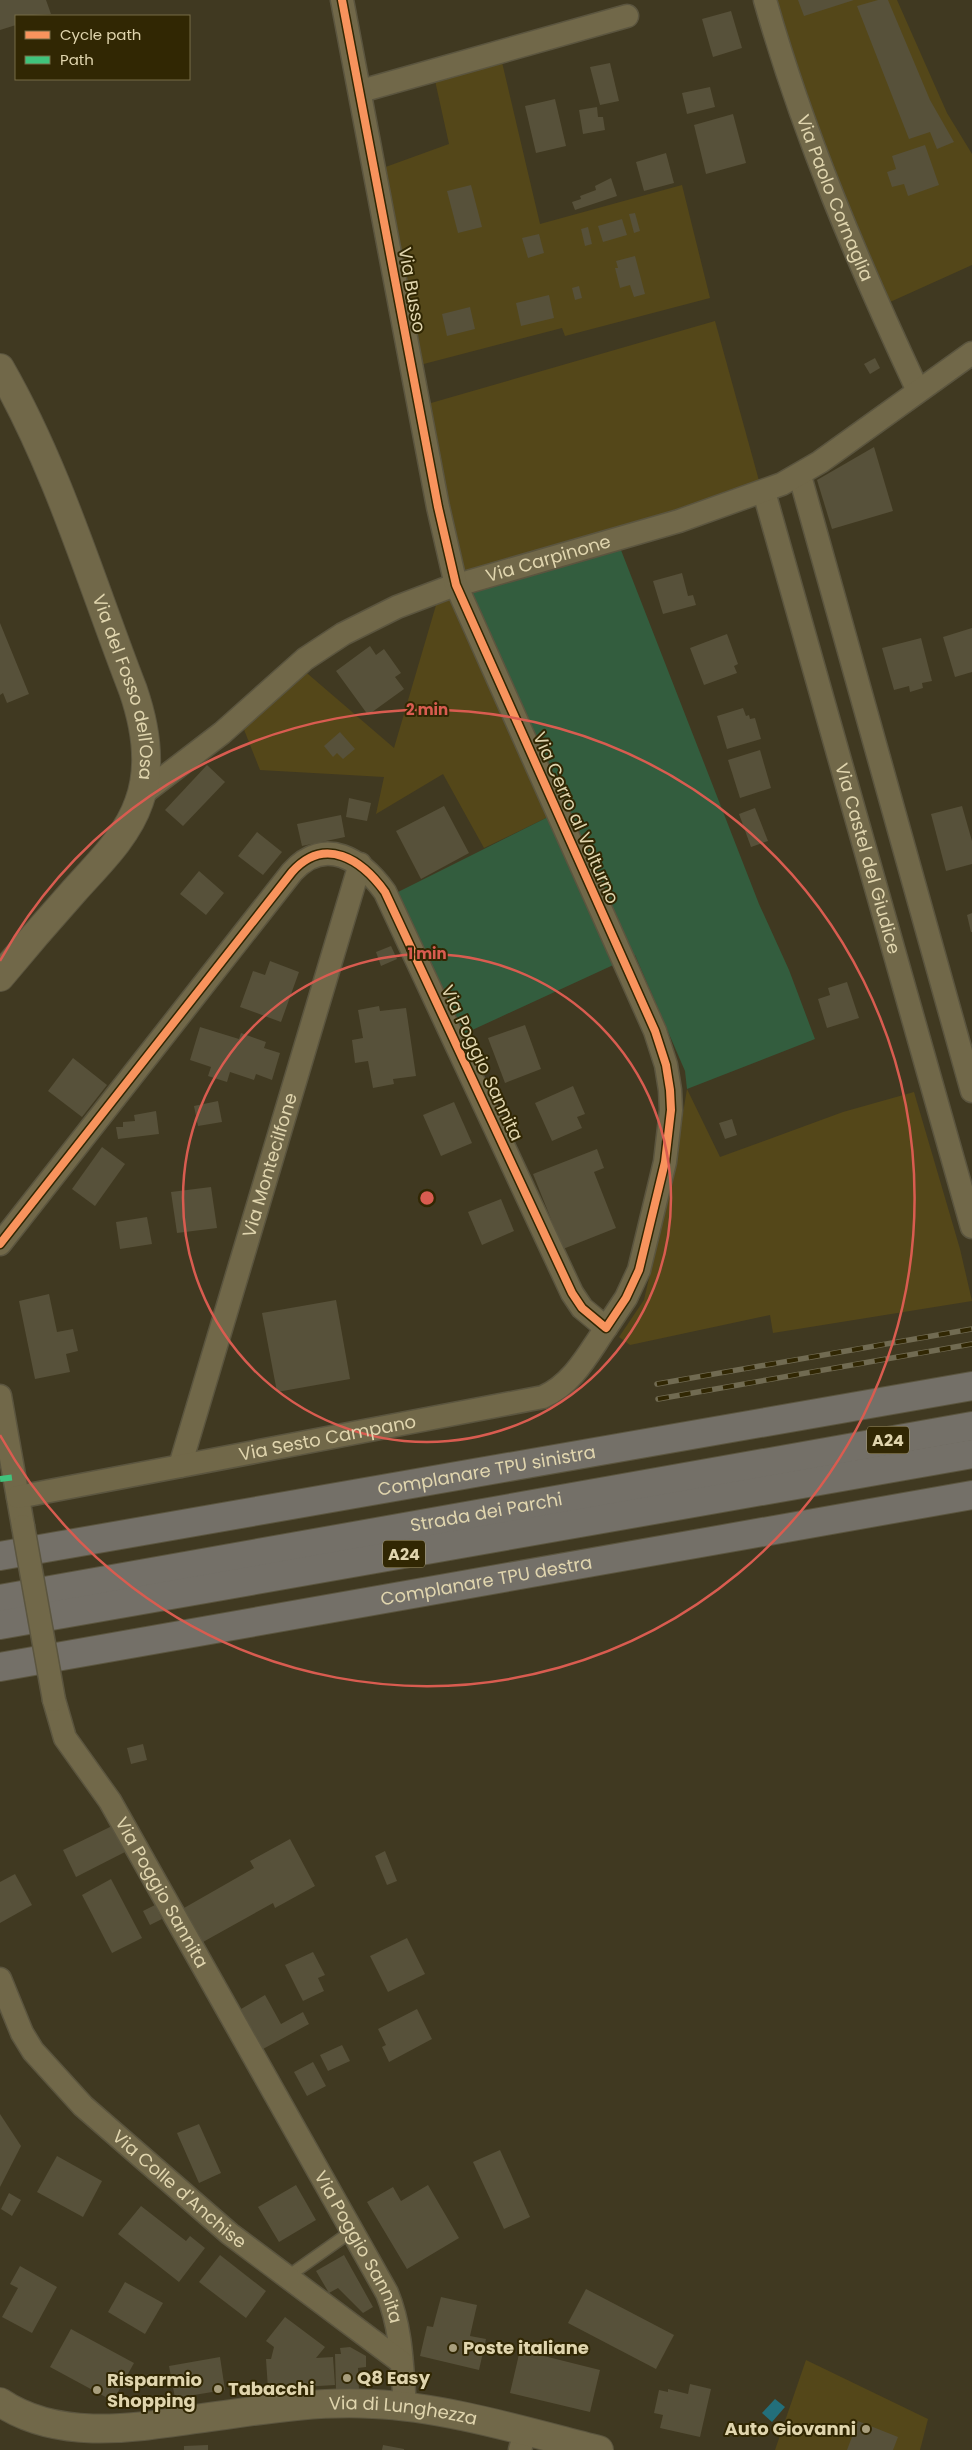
<svg xmlns="http://www.w3.org/2000/svg" width="972" height="2450" viewBox="0 0 972 2450" font-family="Poppins,sans-serif">
<rect width="100%" height="100%" fill="#403921"/>
<g fill="#544719">
<polygon points="765,0 897,0 947,113 972,154 972,265 879,307"/>
<polygon points="501,58 540,224 682,185 710,298 565,336 562,328 416,366 380,169 449,144 434,76"/>
<polygon points="715,321 761,488 458,579 424,405"/>
<polygon points="439,595 450,595 548,817 484,848 443,774 376,814 384,777 260,770 241,722 301,668 394,748"/>
<polygon points="687,1089 720,1157 843,1112 914,1092 960,1249 972,1301 773,1333 770,1315 630,1345 619,1337 644,1300 673,1174"/>
<polygon points="806,2360 928,2419 920,2450 775,2450"/>
</g>
<polygon fill="#335d3e" points="619,545 759,904 789,970 815,1039 687,1089 685,1071 635,955 457,1037 392,895 548,817 450,595"/>
<polygon fill="#236f7b" points="775,2399 785,2407 772,2422 762,2413"/>
<g fill="#57513a">
<polygon points="0,0 46,0 51,14 16,16 16,25 0,30"/>
<polygon points="798,0 854,0 804,16"/>
<polygon points="878,0 888,0 930,100 954,142 937,149 930,132 909,139 857,6"/>
<polygon points="731,11 742,48 713,57 702,19"/>
<polygon points="610,63 619,101 600,105 590,67"/>
<polygon points="710,87 715,107 687,114 682,93"/>
<polygon points="555,99 566,146 536,153 525,106"/>
<polygon points="597,107 598,117 603,117 605,130 583,134 579,110"/>
<polygon points="733,114 746,163 706,174 694,125"/>
<polygon points="925,145 939,185 908,196 904,184 892,187 887,172 896,169 892,156"/>
<polygon points="666,153 674,183 644,191 636,162"/>
<polygon points="611,178 617,196 575,210 572,202 581,199 580,196 596,190 595,186"/>
<polygon points="471,185 482,227 458,233 447,191"/>
<polygon points="635,213 640,231 634,233 629,214"/>
<polygon points="622,219 627,235 603,242 598,226"/>
<polygon points="588,227 592,244 585,246 581,229"/>
<polygon points="539,234 544,253 528,258 522,238"/>
<polygon points="635,256 645,294 634,297 630,285 620,288 615,268 618,268 616,261"/>
<polygon points="579,286 582,298 575,300 572,288"/>
<polygon points="549,295 554,318 521,326 516,303"/>
<polygon points="470,307 475,329 447,336 442,314"/>
<polygon points="875,358 880,368 870,374 864,364"/>
<polygon points="874,447 893,511 832,529 817,480"/>
<polygon points="682,573 688,596 693,595 696,605 663,614 653,581"/>
<polygon points="0,623 29,694 7,703 3,693 0,695"/>
<polygon points="972,628 972,672 955,677 943,637"/>
<polygon points="727,634 738,664 734,666 737,673 704,685 690,648"/>
<polygon points="921,638 932,681 922,683 923,688 910,692 909,686 894,690 882,648"/>
<polygon points="370,646 376,655 384,649 401,673 395,677 404,689 368,715 336,671"/>
<polygon points="743,708 746,716 749,715 750,719 755,718 761,739 727,749 717,716"/>
<polygon points="340,732 355,749 343,759 337,753 333,757 324,746"/>
<polygon points="760,750 771,788 740,798 728,760"/>
<polygon points="207,765 225,782 183,826 165,810"/>
<polygon points="349,798 371,803 367,821 346,817"/>
<polygon points="444,806 469,853 421,879 396,831"/>
<polygon points="962,806 972,841 972,864 946,871 931,814"/>
<polygon points="755,808 768,841 751,847 739,814"/>
<polygon points="341,815 345,837 302,846 297,824"/>
<polygon points="257,832 282,852 263,875 238,856"/>
<polygon points="199,871 224,893 206,915 180,894"/>
<polygon points="972,913 972,932 971,932 967,915"/>
<polygon points="391,946 397,959 381,966 376,952"/>
<polygon points="270,961 299,972 281,1022 240,1007 253,971 265,975"/>
<polygon points="847,982 859,1018 827,1028 818,999 830,995 828,988"/>
<polygon points="379,1006 380,1011 406,1008 416,1076 393,1079 394,1084 373,1088 368,1061 355,1063 352,1040 363,1038 358,1010"/>
<polygon points="525,1025 541,1069 505,1083 488,1038"/>
<polygon points="200,1027 239,1039 241,1033 266,1042 264,1048 280,1053 272,1080 256,1074 254,1080 230,1072 227,1082 208,1076 211,1067 190,1060"/>
<polygon points="73,1058 107,1085 82,1117 48,1091"/>
<polygon points="573,1086 585,1114 577,1117 582,1128 552,1141 535,1103"/>
<polygon points="218,1101 222,1122 198,1126 194,1106"/>
<polygon points="454,1102 472,1143 441,1156 423,1115"/>
<polygon points="156,1111 159,1134 118,1139 116,1127 123,1127 123,1122 135,1121 134,1115"/>
<polygon points="732,1119 737,1135 725,1139 719,1123"/>
<polygon points="102,1147 125,1164 95,1206 72,1189"/>
<polygon points="597,1149 604,1168 594,1172 616,1228 563,1249 533,1174"/>
<polygon points="211,1187 217,1228 177,1233 171,1192"/>
<polygon points="501,1199 514,1231 482,1245 468,1212"/>
<polygon points="147,1217 152,1244 120,1249 116,1222"/>
<polygon points="49,1294 57,1332 73,1329 78,1351 66,1354 70,1372 35,1379 19,1301"/>
<polygon points="336,1300 350,1379 277,1392 262,1313"/>
<polygon points="143,1744 147,1760 131,1764 127,1748"/>
<polygon points="112,1826 125,1852 76,1877 63,1850"/>
<polygon points="290,1839 315,1886 275,1908 273,1903 203,1942 184,1908 254,1868 250,1861"/>
<polygon points="385,1851 397,1881 387,1885 375,1856"/>
<polygon points="15,1874 32,1905 0,1923 0,1882"/>
<polygon points="111,1879 142,1938 112,1953 82,1895"/>
<polygon points="155,1905 162,1919 150,1925 143,1911"/>
<polygon points="407,1938 425,1974 388,1992 370,1956"/>
<polygon points="313,1952 325,1975 318,1978 324,1991 303,2001 285,1965"/>
<polygon points="265,1995 281,2024 303,2012 309,2024 263,2049 241,2009"/>
<polygon points="417,2009 432,2039 389,2062 382,2047 386,2045 378,2029"/>
<polygon points="342,2045 350,2061 328,2071 320,2055"/>
<polygon points="313,2062 326,2086 307,2096 294,2072"/>
<polygon points="0,2114 21,2146 0,2187"/>
<polygon points="199,2124 221,2173 199,2183 177,2133"/>
<polygon points="500,2150 530,2217 504,2229 473,2162"/>
<polygon points="57,2156 102,2181 83,2217 37,2192"/>
<polygon points="296,2185 316,2220 279,2242 258,2207"/>
<polygon points="428,2185 459,2238 407,2269 367,2202 393,2187 401,2201"/>
<polygon points="9,2193 21,2200 12,2216 1,2209"/>
<polygon points="141,2206 186,2241 190,2236 205,2248 179,2282 118,2234"/>
<polygon points="220,2255 266,2291 246,2318 199,2282"/>
<polygon points="344,2255 373,2307 363,2313 338,2288 329,2293 316,2271"/>
<polygon points="20,2266 57,2287 32,2333 2,2317 18,2288 10,2284"/>
<polygon points="125,2282 163,2303 145,2334 108,2312"/>
<polygon points="586,2289 674,2335 656,2369 568,2323"/>
<polygon points="441,2297 477,2305 470,2336 486,2339 479,2370 420,2356 427,2326 433,2327"/>
<polygon points="285,2317 325,2347 316,2358 333,2357 335,2385 268,2389 266,2359 271,2359 274,2347 266,2341"/>
<polygon points="71,2329 134,2363 113,2401 50,2367"/>
<polygon points="350,2347 366,2356 366,2367 358,2368 359,2389 336,2390 335,2354 341,2354 340,2348"/>
<polygon points="520,2350 600,2370 590,2412 510,2393"/>
<polygon points="220,2357 225,2390 175,2398 169,2366"/>
<polygon points="690,2384 711,2389 700,2437 660,2428 663,2415 654,2413 659,2390 668,2392 668,2389 688,2394"/>
<polygon points="858,2421 898,2437 893,2450 847,2450"/>
<polygon points="208,2445 208,2450 184,2450 184,2446"/>
<polygon points="383,2445 404,2449 404,2450 382,2450"/>
</g>
<g fill="none" stroke-linecap="round" stroke-linejoin="round">
<defs>
<polyline id="lane" points="287,2277 352,2231"/>
<g id="street">
<path id="s1" d="M765 0C803 134 859 265 918 391"/>
<polyline points="361,91 627,16"/>
<polyline points="800,476 972,1091"/>
<path id="s2" d="M764 492 972 1227"/>
<path id="s3" d="M141 795 222 733 305 659 343 634 397 607 447 588 679 521 782 484 820 462 972 353"/>
<path d="M0 1244 292 872C325 835 362 860 385 892L572 1293 582 1308 606 1328 626 1298 639 1270 665 1162 671 1110 670 1090 666 1065 655 1031 456 585 438 507 342 0"/>
<polyline points="0,1396 23,1526"/>
<path id="s4" d="M180 1466 360 864"/>
<path id="s5" d="M18 1497 543 1397C573 1384 588 1354 606 1328"/>
<path id="s6" d="M54 1700 65 1738 110 1801 387 2293C402 2329 402 2368 405 2407"/>
<path id="s7" d="M0 1979 22 2033 33 2051 83 2106 230 2234 401 2362"/>
<polyline points="520,2450 525,2432"/>
</g>
<g id="secondary">
<path id="s8" d="M0 368C58 469 91 582 133 690 145 725 152 767 139 802 127 837 98 864 74 891 49 919 24 948 0 977"/>
<path id="s9" d="M0 2402C65 2446 153 2424 225 2415 274 2408 324 2401 373 2404 446 2407 527 2432 599 2450"/>
</g>
<g id="highway">
<path id="s10" d="M0 1556 972 1386"/>
<path id="s11" d="M0 1599 972 1426"/>
<polyline points="0,1625 972,1454"/>
<path id="s12" d="M0 1667 972 1495"/>
</g>
</defs>
<use href="#lane" stroke="#5b553f" stroke-width="14"/>
<use href="#street" stroke="#5b553f" stroke-width="25"/>
<use href="#secondary" stroke="#5b553f" stroke-width="30"/>
<use href="#highway" stroke="#5b553f" stroke-width="30"/>
<use href="#lane" stroke="#716849" stroke-width="11"/>
<use href="#street" stroke="#716849" stroke-width="22"/>
<use href="#secondary" stroke="#716849" stroke-width="28"/>
<use href="#highway" stroke="#747068" stroke-width="28"/>
<defs>
<g id="rail">
<polyline points="657,1384 972,1329"/>
<polyline points="658,1399 972,1344"/>
</g>
</defs>
<use href="#rail" stroke="#716b52" stroke-width="5.5"/>
<use href="#rail" stroke="#312703" stroke-width="4" stroke-dasharray="11" stroke-linecap="butt"/>
<defs>
<polyline id="street-bridge" points="23,1526 54,1700"/>
</defs>
<use href="#street-bridge" stroke="#5b553f" stroke-width="25" stroke-linecap="butt"/>
<use href="#street-bridge" stroke="#716849" stroke-width="22"/>
<polyline stroke="#40c37c" stroke-width="6" stroke-dasharray="12 6" stroke-linecap="butt" points="0,1479 15,1477"/>
<defs>
<path id="cycleway" d="M0 1244 292 872C325 835 362 860 385 892L572 1293 582 1308 606 1328 626 1298 639 1270 665 1162 671 1110 670 1090 666 1065 655 1031 456 585 438 507 342 0"/>
</defs>
<use href="#cycleway" stroke="#312703" stroke-width="11"/>
<use href="#cycleway" stroke="#f8935d" stroke-width="8"/>
</g>
<g fill="none" stroke="#d95c50" stroke-width="2.5">
<circle cx="427" cy="1198" r="244"/>
<path d="M0 961A488 488 0 1 1 0 1435"/>
</g>
<g fill="#a89e7d" stroke="#312703" stroke-width="2">
<circle cx="453" cy="2348" r="5"/>
<circle cx="347" cy="2378" r="5"/>
<circle cx="218" cy="2389" r="5"/>
<circle cx="97" cy="2390" r="5"/>
<circle cx="866" cy="2429" r="5"/>
</g>
<g text-anchor="middle" stroke-width="4" stroke-linejoin="round" paint-order="stroke">
<g fill="#312703" stroke="#aca17b" stroke-width="1">
<rect x="867" y="1426.5" width="42" height="27" rx="4"/>
<rect x="383" y="1540.5" width="42" height="27" rx="4"/>
</g>
<g font-size="16" font-weight="bold" fill="#e0d5ae">
<text x="888" y="1446">A24</text>
<text x="404" y="1560">A24</text>
</g>
<g font-size="18" fill="#e0d5ae" stroke="#312703">
<text dy="6" stroke="none"><textPath href="#s1" startOffset="210">Via Paolo Cornaglia</textPath></text>
<text transform="translate(412 290) rotate(80)" y="6">Via Busso</text>
<text dy="6" stroke="none"><textPath href="#s3" startOffset="478">Via Carpinone</textPath></text>
<text dy="6" stroke="none"><textPath href="#s8" startOffset="344">Via del Fosso dell'Osa</textPath></text>
<text transform="translate(576 818) rotate(66)" y="6">Via Cerro al Volturno</text>
<text dy="6" stroke="none"><textPath href="#s2" startOffset="381">Via Castel del Giudice</textPath></text>
<text transform="translate(482 1063) rotate(65)" y="6">Via Poggio Sannita</text>
<text dy="6" stroke="none"><textPath href="#s4" startOffset="314">Via Montecilfone</textPath></text>
<text dy="6" stroke="none"><textPath href="#s5" startOffset="315">Via Sesto Campano</textPath></text>
<text dy="6" stroke="none"><textPath href="#s10" startOffset="494">Complanare TPU sinistra</textPath></text>
<text dy="6" stroke="none"><textPath href="#s11" startOffset="494">Strada dei Parchi</textPath></text>
<text dy="6" stroke="none"><textPath href="#s12" startOffset="494">Complanare TPU destra</textPath></text>
<text dy="6" stroke="none"><textPath href="#s6" startOffset="222">Via Poggio Sannita</textPath></text>
<text dy="6" stroke="none"><textPath href="#s7" startOffset="281">Via Colle d'Anchise</textPath></text>
<text dy="6" stroke="none"><textPath href="#s6" startOffset="628">Via Poggio Sannita</textPath></text>
<text dy="6" stroke="none"><textPath href="#s9" startOffset="410">Via di Lunghezza</textPath></text>
</g>
<g font-size="18" font-weight="bold" fill="#e0d5ae" stroke="#312703" text-anchor="start">
<text x="463" y="2354">Poste italiane</text>
<text x="357" y="2384">Q8 Easy</text>
<text x="107" y="2386">Risparmio<tspan x="107" dy="21">Shopping</tspan></text>
<text x="228" y="2395">Tabacchi</text>
<text x="856" y="2435" text-anchor="end">Auto Giovanni</text>
</g>
</g>
<circle cx="427" cy="1198" r="8" fill="#d95c50" stroke="#312703" stroke-width="2.5"/>
<g font-size="15" text-anchor="middle" font-weight="bold" fill="#d95c50" stroke="#312703" stroke-width="4" stroke-linejoin="round" paint-order="stroke">
<text x="427" y="715">2 min</text>
<text x="427" y="959">1 min</text>
</g>
<rect x="15" y="15" width="175" height="65" fill="#312703" stroke="#776d47"/>
<rect x="25" y="31" width="25" height="8" fill="#f8935d" stroke="#776d47"/>
<text x="60" y="40" font-size="15" fill="#e0d5ae">Cycle path</text>
<rect x="25" y="56" width="25" height="8" fill="#40c37c" stroke="#776d47"/>
<text x="60" y="65" font-size="15" fill="#e0d5ae">Path</text>
</svg>
